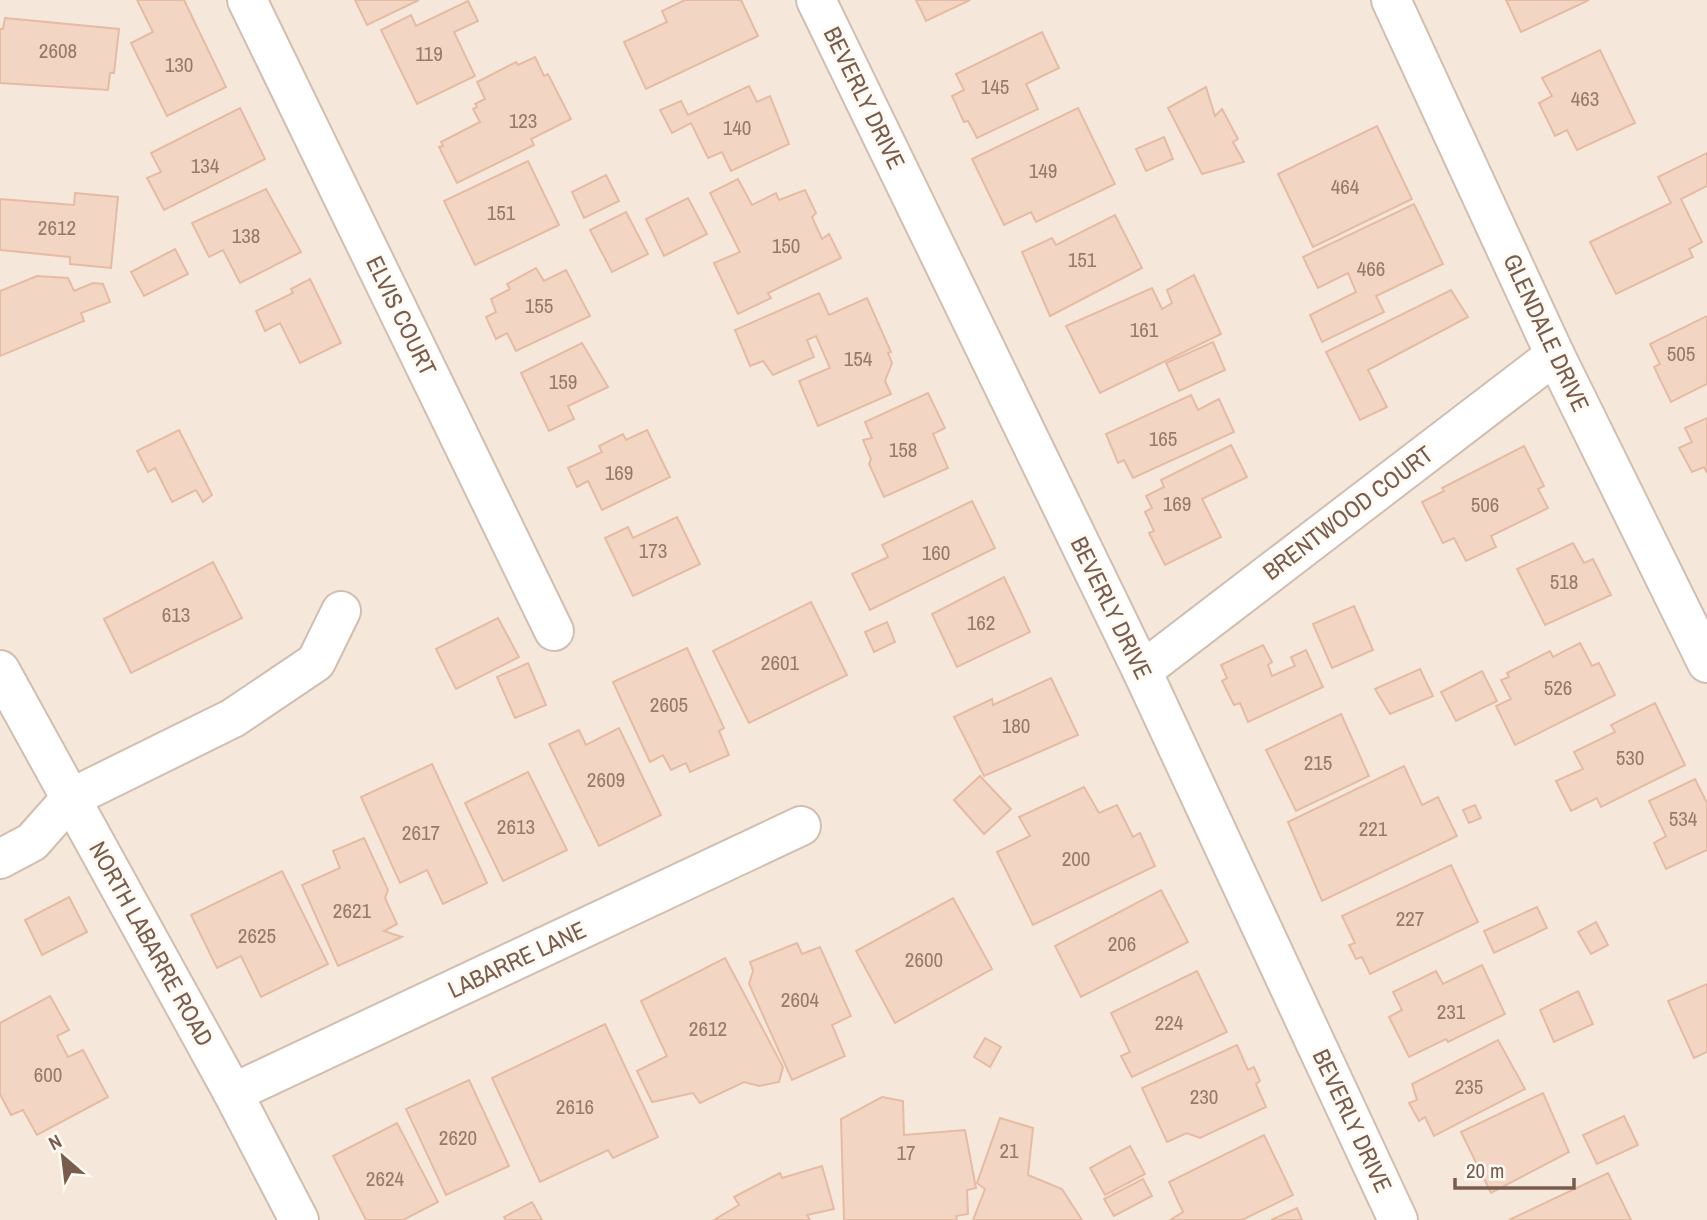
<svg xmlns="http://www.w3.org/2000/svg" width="1707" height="1220" viewBox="0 0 1707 1220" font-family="'Archivo Narrow',sans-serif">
<rect width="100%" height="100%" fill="#fdf6ec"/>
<rect fill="#f5e8da" x="0" y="0" width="1707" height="1220"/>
<g fill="#f3d5c3" stroke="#e6bba3" stroke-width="2">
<polygon points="137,0 184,0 226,87 167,116 131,43 153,32"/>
<polygon points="355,0 419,0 367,25"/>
<polygon points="685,0 741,0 758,36 646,89 624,42 667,22 662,11"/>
<polygon points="916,0 970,0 926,21"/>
<polygon points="1506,0 1589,0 1521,32"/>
<polygon points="468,1 478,21 454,32 475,76 417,104 381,30 411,15 416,26"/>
<polygon points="5,18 119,29 114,73 110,73 108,90 0,83 0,29 3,29"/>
<polygon points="1042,32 1059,68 1026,84 1038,109 977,138 968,121 964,122 952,96 964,90 956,74"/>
<polygon points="1600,50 1635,123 1577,150 1567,130 1555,136 1539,103 1552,96 1542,78"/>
<polygon points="535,57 544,76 548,74 571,119 531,139 534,145 457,183 439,147 443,146 441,142 480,122 473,109 477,107 475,104 485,99 477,82 516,62 518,65"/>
<polygon points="749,86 757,102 770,96 789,144 731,171 722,152 708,158 691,123 672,133 660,110 681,101 688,115"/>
<polygon points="1206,87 1215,116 1222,109 1238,139 1233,142 1244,162 1202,174 1168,108"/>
<polygon points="240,108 265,159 164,210 147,178 161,172 151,153"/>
<polygon points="1078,108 1115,184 1036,222 1031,212 1004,225 972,159"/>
<polygon points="1377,126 1412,199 1313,247 1278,174"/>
<polygon points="1164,137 1173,159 1146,171 1136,149"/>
<polygon points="1707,153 1707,186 1681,199 1702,242 1689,249 1693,257 1616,294 1590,242 1671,203 1658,177"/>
<polygon points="528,161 559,225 475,265 444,201"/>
<polygon points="606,175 619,201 584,218 572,192"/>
<polygon points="738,179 752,205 776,193 779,200 805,190 816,213 812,217 822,239 829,234 841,258 768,293 771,298 738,314 714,263 740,252 710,193"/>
<polygon points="266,189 301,252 240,283 223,250 209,257 192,223"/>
<polygon points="75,193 118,197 111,268 70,264 70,257 0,250 0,199 74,205"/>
<polygon points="688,198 707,234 664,256 646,219"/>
<polygon points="1414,204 1443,264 1376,296 1384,312 1322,342 1310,315 1356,292 1348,273 1318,288 1303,257"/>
<polygon points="626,212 648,254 612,272 590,230"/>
<polygon points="1115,215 1142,268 1050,316 1022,252 1052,238 1056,245"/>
<polygon points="175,249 188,274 144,296 131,272"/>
<polygon points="536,268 544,281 566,270 590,316 516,351 507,333 496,339 486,317 496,312 491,299 510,289 507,284"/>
<polygon points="1194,275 1221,334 1100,393 1066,326 1152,288 1162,309 1172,303 1167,290"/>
<polygon points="37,276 68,278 74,291 93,283 103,284 110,302 81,313 84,321 0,356 0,291"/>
<polygon points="310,279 341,343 300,363 280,323 265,331 256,311 293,293 291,289"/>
<polygon points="1451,290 1468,317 1368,370 1387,407 1360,420 1326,352"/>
<polygon points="819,293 829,315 867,298 891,352 888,353 892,363 885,381 891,394 818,426 799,381 830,368 816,336 807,340 814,357 773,375 763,361 750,366 735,330"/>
<polygon points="1707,316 1707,384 1671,402 1654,367 1660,364 1650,344"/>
<polygon points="1213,342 1225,370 1179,391 1166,363"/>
<polygon points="582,343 608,387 568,406 574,419 549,431 521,373"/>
<polygon points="928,393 945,428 933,434 948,468 884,497 869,464 871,459 863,440 872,438 865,422"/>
<polygon points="1191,395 1198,410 1219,399 1234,432 1133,478 1124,460 1118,463 1106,434"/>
<polygon points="1707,418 1707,473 1704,467 1692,472 1679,448 1692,442 1685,428"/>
<polygon points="179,430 212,495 203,502 196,490 172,502 155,468 148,472 137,451"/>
<polygon points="647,430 670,477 602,510 588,481 577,487 568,468 602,452 599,446 623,434 626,440"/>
<polygon points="1231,445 1247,477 1202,499 1221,537 1165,565 1149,533 1154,531 1145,512 1152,508 1146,496 1164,487 1161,480"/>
<polygon points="1524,446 1544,486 1538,489 1548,508 1491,536 1496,547 1466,561 1454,538 1443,543 1422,502 1444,491 1442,488"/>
<polygon points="972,501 995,548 870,610 852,574 888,557 882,545"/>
<polygon points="677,517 700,564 633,596 605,538 628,527 633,538"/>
<polygon points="1573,543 1584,563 1593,559 1611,595 1545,625 1517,569"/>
<polygon points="213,562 242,618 131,673 104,619"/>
<polygon points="1004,577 1030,632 957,667 932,614"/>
<polygon points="811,602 847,675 749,723 713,651"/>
<polygon points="1354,606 1373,650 1332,668 1313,624"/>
<polygon points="498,618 519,657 456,689 436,649"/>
<polygon points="887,622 895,642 874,652 865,632"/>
<polygon points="1580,643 1592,666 1599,663 1615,695 1515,745 1496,706 1511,699 1501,680 1509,677 1507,673 1550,651 1553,657"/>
<polygon points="1263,645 1272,662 1268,665 1272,676 1295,666 1291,657 1306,650 1323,687 1248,722 1240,703 1234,705 1222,681 1227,678 1221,665"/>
<polygon points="687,648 724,728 719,731 729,755 690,772 686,763 671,770 663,755 650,762 613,682"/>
<polygon points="528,663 546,705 515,718 497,677"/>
<polygon points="1420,669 1433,696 1390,714 1375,689"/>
<polygon points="1482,671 1497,701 1456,721 1441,692"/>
<polygon points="1051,678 1078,735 984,776 954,717 992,699 993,705"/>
<polygon points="1655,703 1685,765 1601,807 1597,798 1571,811 1556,781 1583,769 1574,752 1615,732 1611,725"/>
<polygon points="1341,714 1369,776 1296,811 1266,750"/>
<polygon points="619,728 661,815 599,846 549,744 579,730 586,745"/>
<polygon points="432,764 487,883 443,904 427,870 400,883 361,797"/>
<polygon points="1404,766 1422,805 1438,797 1457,836 1322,901 1288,822"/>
<polygon points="528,772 567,850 503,881 465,803"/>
<polygon points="980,776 1011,809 984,834 954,800"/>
<polygon points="1695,779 1707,803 1707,850 1666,869 1654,843 1666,836 1649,801"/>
<polygon points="1084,787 1099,813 1117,805 1133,837 1140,833 1155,866 1033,925 997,852 1030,836 1019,817"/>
<polygon points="1475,805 1481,818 1469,823 1463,810"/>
<polygon points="364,838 388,890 385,898 397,924 384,931 402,937 338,966 302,885 340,868 333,851"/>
<polygon points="1451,865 1478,922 1370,974 1362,957 1356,959 1349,945 1355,943 1342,916"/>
<polygon points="282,871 328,964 261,997 241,956 217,968 191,915"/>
<polygon points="1161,890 1188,942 1081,997 1055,946"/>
<polygon points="69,897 87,932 42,955 25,920"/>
<polygon points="953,898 992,969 895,1023 856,951"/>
<polygon points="1537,907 1547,928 1494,953 1484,931"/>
<polygon points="1596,922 1608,945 1591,954 1578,932"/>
<polygon points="797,943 802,954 820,947 851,1016 832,1025 845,1056 792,1080 749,984 753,971 750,962"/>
<polygon points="725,958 783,1067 779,1082 759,1086 744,1082 700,1103 693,1093 652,1102 637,1071 667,1056 641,1001"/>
<polygon points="1482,965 1505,1014 1448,1042 1446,1039 1409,1057 1389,1017 1402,1010 1393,992 1436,971 1443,984"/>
<polygon points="1197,971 1227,1032 1132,1077 1121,1056 1130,1052 1111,1013"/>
<polygon points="1707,984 1707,1052 1694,1058 1668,1001"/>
<polygon points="1578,991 1593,1024 1554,1042 1540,1010"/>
<polygon points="50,996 69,1030 57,1036 68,1057 83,1050 108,1097 37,1135 23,1110 11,1115 0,1094 0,1023"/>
<polygon points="605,1024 658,1137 613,1158 608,1150 540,1182 492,1078"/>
<polygon points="985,1038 1001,1047 990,1067 974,1057"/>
<polygon points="1498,1040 1525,1089 1434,1136 1425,1117 1419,1121 1409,1103 1417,1100 1412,1084"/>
<polygon points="1237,1045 1248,1070 1254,1067 1260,1081 1256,1084 1266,1107 1200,1138 1187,1133 1167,1142 1142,1088"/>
<polygon points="469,1080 509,1166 446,1195 406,1109"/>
<polygon points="1543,1093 1569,1152 1491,1193 1461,1132"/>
<polygon points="882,1097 903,1101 904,1135 965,1130 976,1188 967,1190 968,1214 956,1216 957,1220 844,1220 841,1119"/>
<polygon points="1624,1116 1638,1145 1597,1164 1583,1135"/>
<polygon points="1000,1118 1033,1128 1028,1175 1062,1189 1082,1220 973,1220 985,1189 977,1183"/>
<polygon points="397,1123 438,1202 403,1220 366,1220 333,1156"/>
<polygon points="1264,1135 1293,1195 1242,1220 1170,1220 1183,1212 1169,1182"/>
<polygon points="1130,1146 1145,1174 1105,1195 1090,1168"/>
<polygon points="822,1166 834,1209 807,1215 810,1220 714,1220 739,1205 734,1197 780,1173 782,1178"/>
<polygon points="1608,1173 1631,1220 1509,1220"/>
<polygon points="1143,1179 1152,1196 1114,1216 1104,1199"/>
<polygon points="532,1202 542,1220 506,1220 504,1217"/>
<polygon points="1297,1208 1302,1220 1271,1220"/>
</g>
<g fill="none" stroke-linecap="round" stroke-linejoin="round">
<defs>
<g id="minor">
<polyline points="247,0 554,631"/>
<polyline points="816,0 1142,671 1398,1220"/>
<polyline points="1391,0 1555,355 1707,663"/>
<polyline points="0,670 233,1093 299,1220"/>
<polyline points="1142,671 1555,355"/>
<polyline points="0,859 32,842 71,798 233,718 316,662 341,611"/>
<polyline points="233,1093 801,826"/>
</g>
</defs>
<use href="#minor" stroke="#d1beb0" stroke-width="42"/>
<use href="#minor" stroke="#fff" stroke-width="38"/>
</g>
<g text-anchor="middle" stroke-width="6" stroke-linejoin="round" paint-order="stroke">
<g font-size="21" fill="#987a6a">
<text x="58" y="58">2608</text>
<text x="429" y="61">119</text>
<text x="179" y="72">130</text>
<text x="995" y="94">145</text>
<text x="1585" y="106">463</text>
<text x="523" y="128">123</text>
<text x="737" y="135">140</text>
<text x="205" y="173">134</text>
<text x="1043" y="178">149</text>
<text x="1345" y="194">464</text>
<text x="501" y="220">151</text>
<text x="57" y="235">2612</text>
<text x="246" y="243">138</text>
<text x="786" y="253">150</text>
<text x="1082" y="267">151</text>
<text x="1371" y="276">466</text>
<text x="539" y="313">155</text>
<text x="1144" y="337">161</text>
<text x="1681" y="361">505</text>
<text x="858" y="366">154</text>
<text x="563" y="389">159</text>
<text x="1163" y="446">165</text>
<text x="903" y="457">158</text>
<text x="619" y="480">169</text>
<text x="1177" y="511">169</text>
<text x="1485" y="512">506</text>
<text x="653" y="558">173</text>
<text x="936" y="560">160</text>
<text x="1564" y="589">518</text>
<text x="176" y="622">613</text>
<text x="981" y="630">162</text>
<text x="780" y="670">2601</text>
<text x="1558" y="695">526</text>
<text x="669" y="712">2605</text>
<text x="1016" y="733">180</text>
<text x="1630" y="765">530</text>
<text x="1318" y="770">215</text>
<text x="606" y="787">2609</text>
<text x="1683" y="826">534</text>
<text x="516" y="834">2613</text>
<text x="1373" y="836">221</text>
<text x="421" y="840">2617</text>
<text x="1076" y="866">200</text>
<text x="352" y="918">2621</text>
<text x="1410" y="926">227</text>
<text x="257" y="943">2625</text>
<text x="1122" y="951">206</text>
<text x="924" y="967">2600</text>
<text x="800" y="1007">2604</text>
<text x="1451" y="1019">231</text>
<text x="1169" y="1030">224</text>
<text x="708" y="1036">2612</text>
<text x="48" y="1082">600</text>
<text x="1469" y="1094">235</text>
<text x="1204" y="1104">230</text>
<text x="575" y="1114">2616</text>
<text x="458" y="1145">2620</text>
<text x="1009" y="1158">21</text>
<text x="906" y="1160">17</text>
<text x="385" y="1186">2624</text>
</g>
<g font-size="24" fill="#7a5c4d" stroke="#fffaf3">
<text transform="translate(864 98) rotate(64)" y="8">BEVERLY DRIVE</text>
<text transform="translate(401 316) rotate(64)" y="8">ELVIS COURT</text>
<text transform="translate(1546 333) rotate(65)" y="8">GLENDALE DRIVE</text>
<text transform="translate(1348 513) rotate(-37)" y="8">BRENTWOOD COURT</text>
<text transform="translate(1111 608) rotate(64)" y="8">BEVERLY DRIVE</text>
<text transform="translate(151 944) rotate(61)" y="8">NORTH LABARRE ROAD</text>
<text transform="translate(517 960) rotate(-25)" y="8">LABARRE LANE</text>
<text transform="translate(1352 1121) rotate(65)" y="8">BEVERLY DRIVE</text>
</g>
</g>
<g transform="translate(63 1157) rotate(332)" stroke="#fffaf3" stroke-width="5" paint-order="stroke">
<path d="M0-5L12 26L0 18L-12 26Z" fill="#7a5c4d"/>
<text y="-10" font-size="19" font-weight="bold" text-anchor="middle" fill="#7a5c4d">N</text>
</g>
<path d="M1455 1178v10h119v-10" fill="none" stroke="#7a5c4d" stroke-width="3.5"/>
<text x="1466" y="1178" font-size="21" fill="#7a5c4d" stroke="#fffaf3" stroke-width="5" paint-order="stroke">20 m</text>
</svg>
